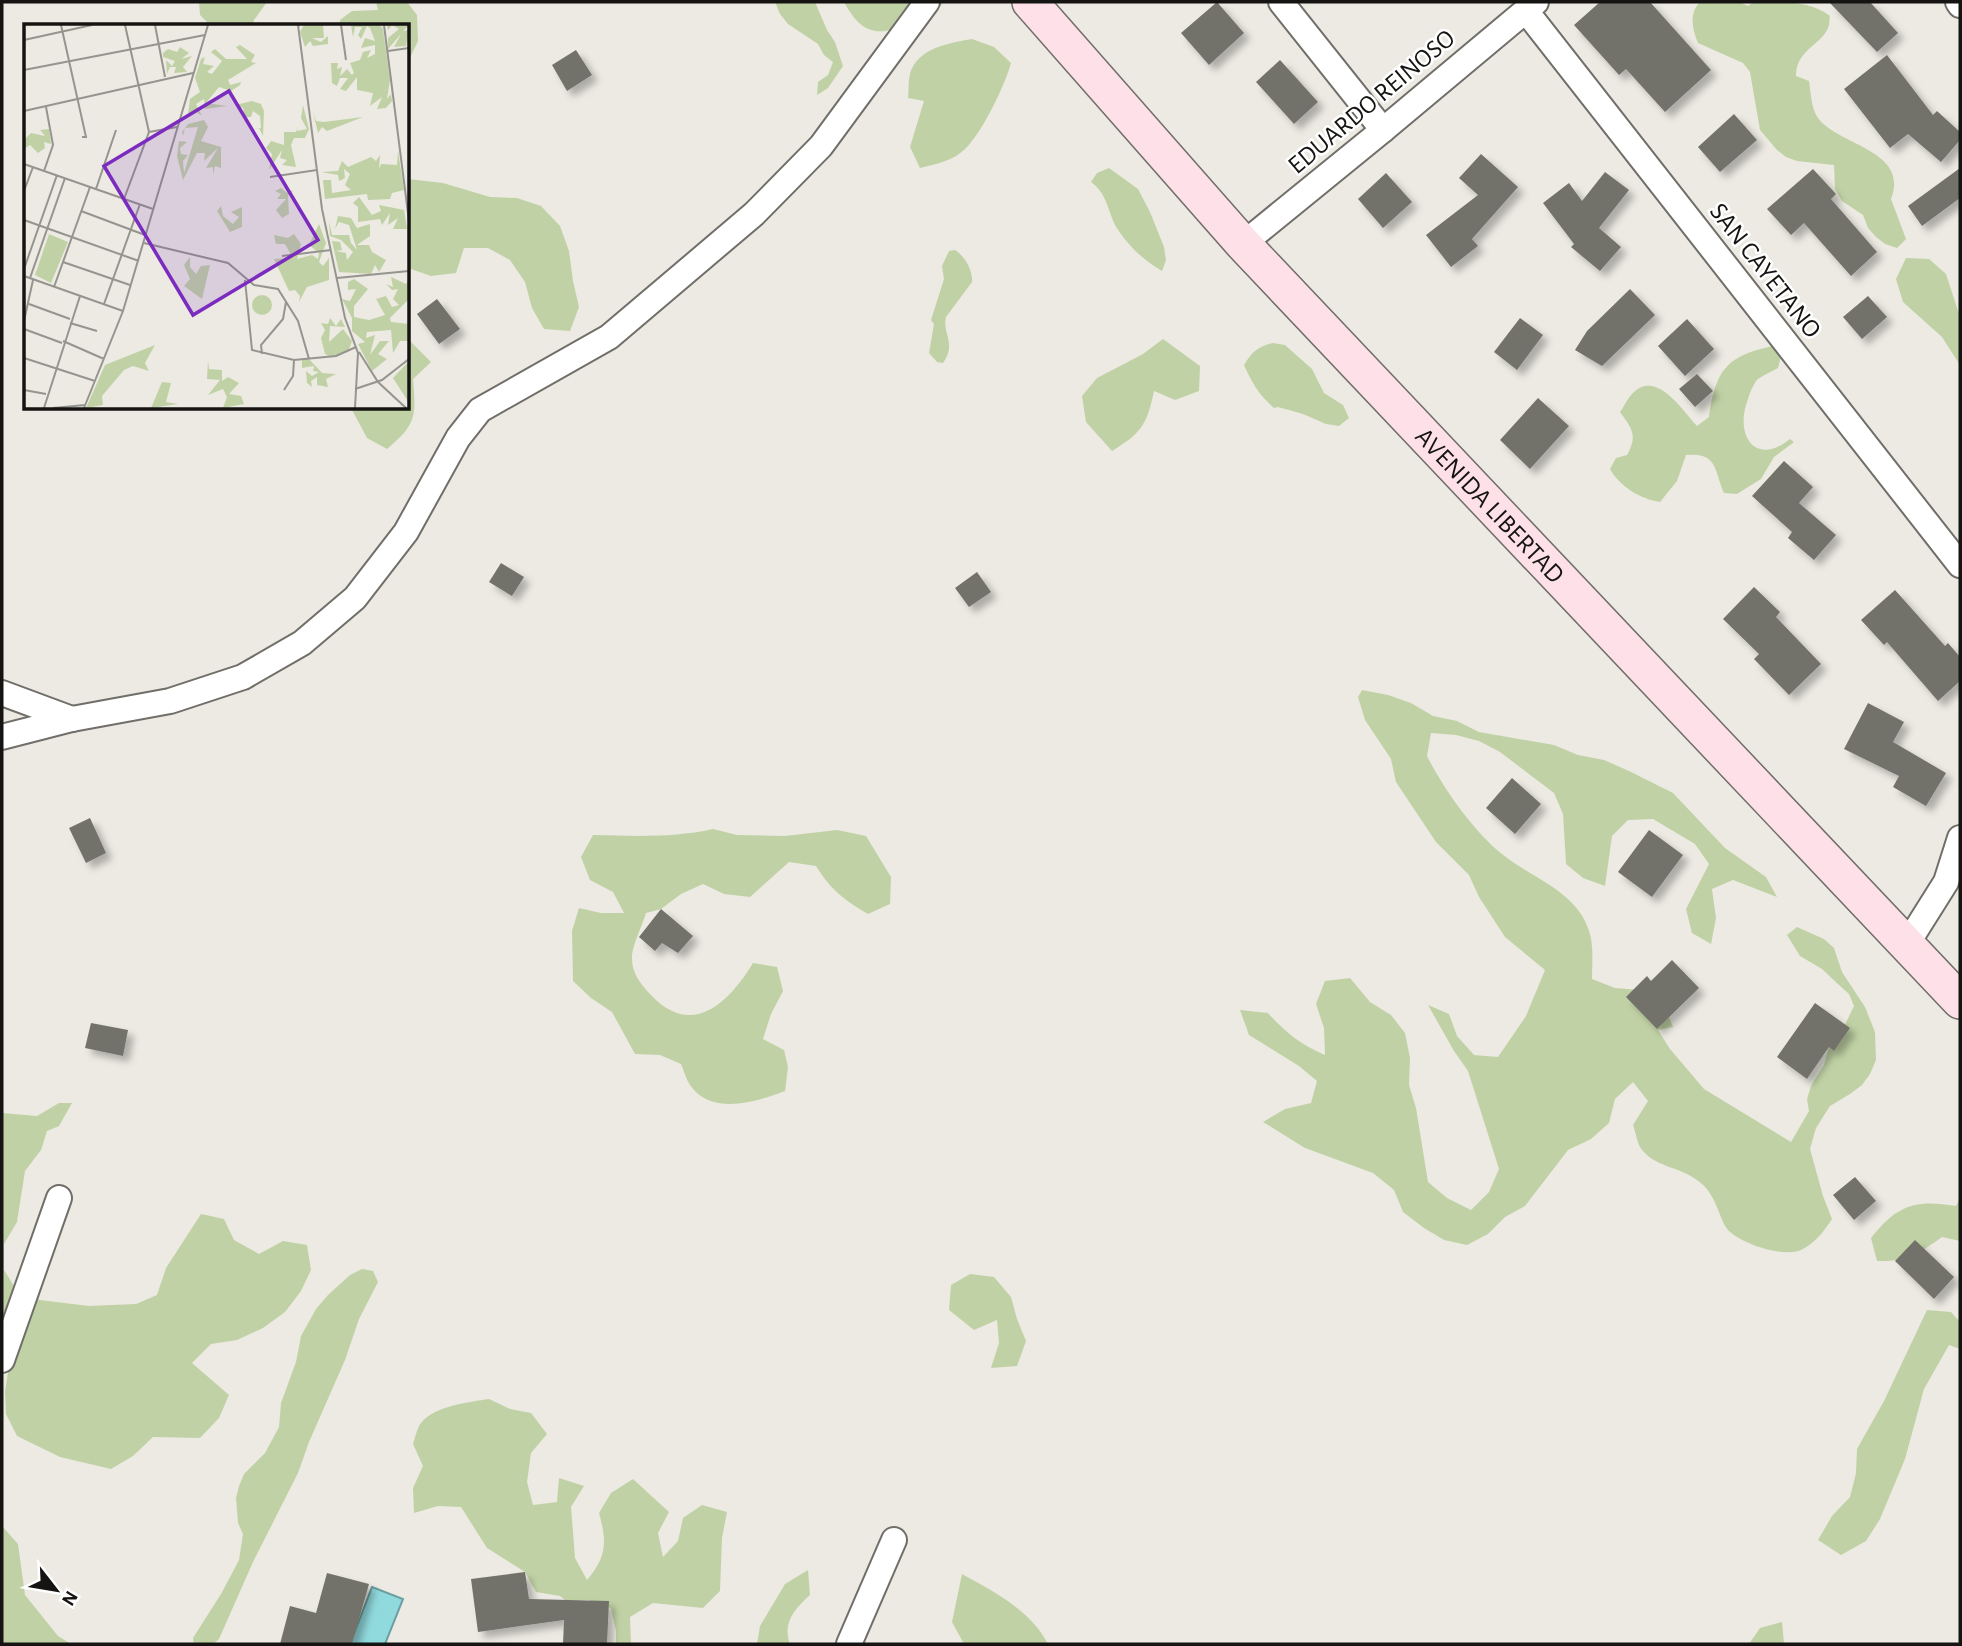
<svg xmlns="http://www.w3.org/2000/svg" width="1962" height="1646" viewBox="0 0 1962 1646" font-family="'Alegreya Sans',sans-serif">
<defs>
<filter id="shadow"><feDropShadow dx="6" dy="6" stdDeviation="3.5" flood-color="#0004"/></filter>
</defs>
<rect width="100%" height="100%" fill="#eceae2"/>
<g fill="#c0d2a5">
<polygon points="199,2 267,2 254,20 253,26 211,26 200,15"/>
<polygon points="376,2 407,2 417,15 418,41 408,62 408,26 340,26 340,20 352,11 378,10"/>
<polygon points="775,2 815,2 827,30 835,42 843,66 828,88 817,95 818,82 828,75 833,62 824,55 818,44 788,24 780,14"/>
<path d="M844 2H944C933 14 922 19 907 25 875 37 861 33 844 2Z"/>
<path d="M1700 2H1739L1748 6 1753 2C1780 2 1810 0 1830 16 1829 20 1830 24 1828 28 1820 46 1796 50 1796 76L1809 81C1811 93 1811 108 1818 118 1839 146 1910 150 1891 199L1906 239 1897 248 1885 244 1876 237 1868 228 1863 215 1842 201 1835 189 1834 165 1797 161 1786 157 1777 150 1760 130 1750 72 1743 63 1698 43C1692 29 1689 13 1700 2Z"/>
<path d="M972 39 994 47 1011 63C1005 85 982 133 965 149 953 161 936 164 920 168L910 147 924 101 908 98C909 91 908 81 910 74 917 48 949 43 972 39Z"/>
<path d="M1109 168 1138 189 1150 212 1164 247 1166 260 1162 271C1142 259 1127 245 1115 225 1107 208 1107 194 1091 182L1097 173Z"/>
<polygon points="408,179 443,183 490,197 517,198 541,206 560,226 569,251 573,281 579,307 570,331 544,329 532,308 525,282 510,260 488,248 464,248 456,273 431,276 408,268"/>
<path d="M955 250C965 256 973 271 972 282L946 317C942 334 957 343 943 363L937 362 929 353 934 324 931 320 944 279 942 266 949 251Z"/>
<polygon points="1906,258 1929,259 1946,274 1960,317 1960,365 1942,337 1903,302 1896,279"/>
<path d="M408 339 431 362 413 379C416 416 417 424 387 449L367 438 351 408H408Z"/>
<path d="M1163 339 1200 366 1199 391 1175 400 1154 391C1147 424 1142 433 1112 451L1086 422 1082 396 1097 378 1143 354Z"/>
<path d="M1273 343 1285 345 1312 369 1324 393 1343 405 1349 418 1339 426 1326 424 1303 414 1278 407 1274 408C1259 395 1252 383 1244 365 1252 352 1258 346 1273 343Z"/>
<path d="M1773 346 1781 356 1778 368C1772 371 1764 375 1758 379 1753 384 1750 393 1748 399 1734 435 1755 467 1790 439L1794 442 1774 457 1761 479 1737 494 1724 493C1714 470 1718 452 1686 455L1677 481 1660 502C1641 499 1620 487 1610 469L1616 458 1627 455C1638 435 1632 429 1620 412 1624 407 1627 399 1632 394 1656 368 1682 410 1697 426L1709 417C1716 370 1726 356 1773 346Z"/>
<path d="M1362 690 1388 695 1411 703 1433 716 1457 721 1479 732 1554 745 1578 755 1604 760 1629 771 1673 793 1725 848 1766 877 1777 897 1733 880 1712 889 1716 918 1711 944 1692 933 1686 909 1709 864 1695 844 1653 819 1628 820 1612 836 1605 886 1583 878 1566 864 1563 814 1554 793 1500 752 1479 741 1456 735 1431 733 1427 756C1443 788 1474 832 1502 854 1531 878 1577 891 1589 931 1594 945 1592 964 1592 979L1615 988 1640 990 1664 1005 1673 1027 1658 1030 1670 1049 1704 1089 1791 1142 1809 1111 1807 1099 1811 1086 1824 1065 1829 1047 1838 1039 1854 1006 1849 994 1839 985 1822 969 1800 956 1787 935 1797 927 1824 939 1834 948 1842 972 1865 1007 1875 1032 1876 1060 1870 1074 1862 1085 1850 1094 1830 1106 1816 1128 1810 1149 1823 1196 1832 1219C1824 1231 1816 1242 1803 1249 1786 1259 1741 1244 1728 1230 1719 1219 1717 1197 1702 1184 1682 1166 1658 1169 1642 1150 1637 1144 1636 1133 1633 1125L1648 1101 1633 1082 1615 1099 1609 1123 1591 1139 1568 1150 1525 1206 1505 1217 1488 1234 1467 1245 1444 1240 1424 1228 1403 1212 1394 1190 1373 1173 1305 1148 1263 1122 1285 1109 1311 1103 1317 1081 1299 1066 1249 1035 1240 1010 1268 1013C1285 1032 1301 1045 1325 1055L1324 1028 1316 1004 1325 981 1350 978 1370 1002 1391 1015 1405 1033 1410 1058 1409 1085 1416 1108 1428 1182 1447 1198 1471 1210 1489 1192 1499 1169 1468 1071 1454 1051 1428 1005 1449 1014 1457 1036 1474 1055 1498 1057 1526 1016 1545 970 1505 937 1479 897 1469 875 1436 842 1396 782 1391 759 1365 720 1358 697Z"/>
<path d="M713 829 737 835 785 836 837 830 866 836 891 877 890 904 868 914C843 899 832 891 816 866L789 862 750 897 724 894 703 884 681 894 661 909 646 913C643 924 631 948 632 959 632 974 642 986 652 996 693 1039 730 1001 753 963L777 967 783 991 771 1014 763 1039 784 1050 788 1067 785 1091C757 1102 711 1116 690 1085 686 1079 684 1071 681 1064L660 1055 635 1054 612 1012 591 998 573 981 572 931 579 908 601 913H624L613 892 590 880 581 857 593 835C634 836 673 838 713 829Z"/>
<polygon points="59,1103 72,1103 59,1126 47,1131 41,1150 25,1171 17,1222 4,1244 4,1270 17,1291 40,1300 89,1306 136,1304 157,1295 166,1268 201,1214 224,1219 234,1240 259,1254 283,1241 307,1245 311,1270 301,1291 285,1312 263,1328 237,1340 211,1344 192,1363 229,1395 219,1418 200,1438 153,1437 133,1456 111,1469 60,1457 17,1436 6,1414 5,1391 9,1367 2,1360 2,1113 37,1116"/>
<path d="M1960 1198V1241L1942 1237C1920 1253 1905 1262 1877 1261L1871 1238C1897 1205 1915 1199 1956 1206Z"/>
<polygon points="362,1269 373,1271 378,1282 359,1319 345,1360 309,1442 298,1473 253,1562 219,1639 213,1644 194,1644 193,1638 221,1594 239,1560 243,1534 238,1523 236,1498 239,1486 244,1474 265,1453 279,1427 281,1403 296,1362 301,1336 316,1309 328,1295 350,1275"/>
<polygon points="970,1274 994,1277 1011,1297 1017,1319 1026,1341 1017,1366 991,1368 999,1343 997,1320 974,1330 949,1310 951,1285"/>
<polygon points="1927,1310 1951,1312 1960,1322 1960,1349 1949,1345 1924,1389 1905,1459 1880,1519 1866,1541 1841,1555 1818,1540 1832,1516 1850,1497 1856,1473 1857,1449 1884,1401"/>
<path d="M489 1399 510 1409 531 1413 547 1434 531 1453 527 1482 533 1505 557 1502 559 1478 584 1486 571 1507 575 1558 587 1580C607 1556 607 1542 599 1513L611 1493 633 1479 669 1512 658 1533 663 1557 678 1541 683 1518 702 1505 727 1512 722 1538 720 1591 703 1608 653 1603 630 1617 631 1644H616V1631L611 1608 589 1600H565L560 1596 536 1592 525 1572 487 1548 461 1507 438 1506 414 1513 413 1488 423 1466 413 1444C415 1438 417 1428 421 1423 434 1406 469 1402 489 1399Z"/>
<polygon points="2,1526 18,1544 25,1595 58,1636 71,1644 2,1644"/>
<path d="M808 1570 810 1595C795 1609 782 1622 790 1644H757L760 1626 785 1584Z"/>
<path d="M962 1574C995 1592 1030 1610 1048 1644H964L952 1622Z"/>
<polygon points="1782,1622 1784,1644 1749,1644 1760,1628"/>
</g>
<polygon fill="#90d9dd" stroke="#6b9ea0" stroke-width="2" points="372,1587 403,1599 385,1644 350,1644"/>
<g fill="#73726b" filter="url(#shadow)">
<polygon points="1217,2 1244,33 1209,65 1181,33"/>
<polygon points="1600,2 1650,2 1711,70 1665,112 1626,69 1619,75 1574,25"/>
<polygon points="1829,2 1870,2 1898,33 1877,52"/>
<polygon points="576,50 592,75 567,91 552,65"/>
<polygon points="1887,55 1933,115 1937,111 1960,132 1960,140 1941,162 1908,134 1890,148 1844,89"/>
<polygon points="1280,60 1318,102 1294,124 1256,82"/>
<polygon points="1734,114 1757,140 1720,172 1698,147"/>
<polygon points="1481,154 1518,187 1472,239 1478,246 1451,267 1426,235 1478,195 1459,178"/>
<polygon points="1960,168 1960,198 1922,226 1908,206"/>
<polygon points="1813,169 1836,194 1831,199 1877,252 1851,276 1804,223 1791,235 1767,209"/>
<polygon points="1605,172 1629,190 1599,228 1621,247 1600,271 1571,247 1574,244 1543,203 1569,183 1582,201"/>
<polygon points="1386,173 1412,202 1383,228 1358,199"/>
<polygon points="1630,289 1655,315 1602,366 1575,350 1587,331"/>
<polygon points="1868,296 1887,317 1862,339 1843,317"/>
<polygon points="437,299 460,329 439,344 417,314"/>
<polygon points="1520,318 1543,335 1517,370 1494,352"/>
<polygon points="1687,319 1714,349 1685,376 1658,346"/>
<polygon points="1697,374 1713,391 1695,407 1679,389"/>
<polygon points="1538,398 1569,426 1530,469 1500,440"/>
<polygon points="1784,461 1813,487 1799,503 1836,535 1814,560 1788,538 1792,532 1752,496"/>
<polygon points="501,563 524,577 512,596 489,582"/>
<polygon points="977,572 991,592 969,607 955,588"/>
<polygon points="1754,587 1780,612 1776,617 1821,664 1789,695 1754,659 1759,654 1723,619"/>
<polygon points="1895,590 1945,646 1948,643 1960,657 1960,681 1938,701 1887,642 1884,645 1861,620"/>
<polygon points="1868,703 1904,722 1893,742 1946,773 1926,806 1893,787 1899,776 1844,749"/>
<polygon points="1512,778 1541,804 1515,834 1486,808"/>
<polygon points="90,818 106,853 86,863 69,828"/>
<polygon points="1649,830 1683,855 1652,897 1618,872"/>
<polygon points="661,909 693,936 678,953 662,943 655,951 639,937"/>
<polygon points="1672,960 1699,988 1657,1029 1626,997 1647,976 1651,981"/>
<polygon points="1815,1003 1850,1028 1834,1051 1829,1047 1807,1079 1777,1057"/>
<polygon points="91,1023 128,1030 123,1056 85,1048"/>
<polygon points="1855,1177 1876,1201 1854,1220 1833,1195"/>
<polygon points="1915,1240 1954,1277 1934,1299 1895,1261"/>
<polygon points="525,1572 529,1599 609,1601 607,1644 563,1644 564,1620 478,1632 471,1579"/>
<polygon points="327,1573 369,1584 352,1644 280,1644 290,1606 316,1613"/>
</g>
<g fill="none" stroke-linecap="round" stroke-linejoin="round">
<defs>
<g id="street">
<polyline points="1281,2 1383,130"/>
<polyline points="1958,2 1960,5"/>
<polyline points="1526,11 1960,565"/>
<polyline points="1243,244 1383,130 1536,2"/>
<polyline points="2,693 72,719"/>
<polyline points="2,737 72,719 170,701 243,677 302,643 355,598 406,532 458,438 480,410 609,337 754,214 821,146 927,2"/>
<polyline points="1907,944 1946,882 1960,838"/>
<polyline points="2,1360 59,1198"/>
<polyline points="849,1644 894,1540"/>
</g>
<g id="secondary">
<path id="s1" d="M1030 2 1243 244 1960 1001"/>
</g>
</defs>
<use href="#street" stroke="#706e68" stroke-width="28"/>
<use href="#secondary" stroke="#706e68" stroke-width="38"/>
<use href="#street" stroke="#fff" stroke-width="24"/>
<use href="#secondary" stroke="#fee0e9" stroke-width="35"/>
</g>
<g text-anchor="middle" stroke-width="5" stroke-linejoin="round" paint-order="stroke">
<g font-size="26" fill="#151412" stroke="#fff">
<text transform="translate(1371 101) rotate(-40)" y="9">EDUARDO REINOSO</text>
<text transform="translate(1766 270) rotate(52)" y="9">SAN CAYETANO</text>
<text dy="9" stroke="none"><textPath href="#s1" startOffset="682">AVENIDA LIBERTAD</textPath></text>
</g>
</g>
<g transform="translate(24 24)">
<rect width="385" height="385" fill="#eceae2"/>
<path d="M280 1H299L300 14H288L297 18 304 12V20L289 22 286 17 281 23 276 8ZM327 1H356L359 5 366 56 363 75 367 70 368 77 362 84 353 85 358 73 346 82 349 69 333 66V53L322 67 316 65 324 54H316L313 62 308 59 307 39H314L313 45 318 43 316 52 323 45 328 51 337 40 330 49 326 39 336 36 339 28 347 26 343 34 351 30V21L337 24 341 14 351 17 346 4 343 2 337 15 334 11 338 3H331L329 13ZM363 1H385L379 7 385 6 382 22 370 23 377 10 364 25V14L375 5 368 1 364 6ZM216 21 231 31 227 38 232 39 204 56 206 61 217 58 216 61 207 67 195 63 182 79 203 82 181 85 180 75 172 80 178 92 171 87 164 90 166 75 176 68 171 54 177 35 181 33 179 40 190 42 183 48 188 50 198 37 187 28 191 25 202 35H223L212 23ZM156 23 165 29 157 35 168 32 159 43 163 48 150 49 152 43H146L143 50 142 36 148 42 151 37 139 33V29L144 25 153 28ZM228 77 237 80 240 87 239 112 235 104 228 105 237 104 236 92 229 87 227 93H221L219 84 211 81ZM279 81 285 105 281 114H270L267 121 272 143 258 141 263 136 256 134 258 126 245 146 248 130 242 124 247 117 260 121V108H272L274 102 273 107 283 105 277 94ZM289 88 292 97 300 98 339 93 303 107 298 103 294 109ZM180 96 184 103 177 117 197 123V144L191 142 189 151V143L182 144 194 124 180 137 181 129H173L159 156 153 132 155 117 163 118 156 124 157 130 164 131 159 137 160 149 174 103 161 104 159 112 158 108 164 100ZM25 105 27 120 20 118 21 124 14 129 6 121 0 125V116L7 109 21 112 16 106ZM374 127 380 166 368 169 366 175 344 176 343 170 301 175 299 156H307L308 169 327 166 321 161 326 150 320 145 321 154 315 157 314 151 297 148 314 147 318 137 324 143 347 133 352 137 356 131 355 145 357 140 373 141ZM257 164 263 169 270 166 264 171 265 190 258 194 252 186 262 175H253L257 170 251 167ZM335 173 348 191 357 187 355 181 380 186 383 205H369L374 194 364 201 366 189 358 201 356 195 334 198V183L329 179ZM197 182 199 192 209 200 215 193 207 188 218 183V203L206 208 193 187ZM314 192 327 194 333 204 346 200V212L333 221H345L348 228 362 236 355 248 351 241 347 250 315 248 308 217 316 218 318 226 312 227 322 229 323 236 329 228 317 216 306 212 305 197 308 211H325L327 219 333 226 325 201 315 198 311 205ZM295 200 302 219 295 238 299 242 305 234V256L283 263 275 278 276 272 271 266 265 267 250 235 264 234 266 229 261 220H252L250 211 264 214 270 210 277 220 273 235 288 231 294 235 295 229 285 221ZM25 210 44 218 27 259 11 251ZM166 233V243L172 250 177 242 186 241 178 275 160 262 166 255 160 241ZM367 253 382 260 385 255V275L366 294 367 298 385 300V317H376L369 329 367 306 343 308 342 314 351 311 346 331 356 317H365L354 330 363 335 348 347 334 320 341 318 328 307V294L318 275 326 277 332 265 324 266V258L330 255 344 265 330 282V293L345 296 361 291 352 275 362 272 368 283 375 281 369 275 374 265 368 266 362 260 369 263ZM228 281a10 10 0 1 1 20 0a10 10 0 1 1-20 0ZM306 294 312 302 317 295 321 303 306 302 305 318 319 305 328 317 324 328 307 333 301 330 297 314 301 306 297 299 304 300ZM131 321 121 339 125 347 109 342 100 346 78 372 79 381 62 384 81 341ZM285 335 298 349 312 350 302 355 304 363 293 361V353L287 357 288 363 283 359 282 347 288 352 295 348 289 347 290 342 278 344V336ZM184 337 185 345 198 346V357L204 353 215 359 205 370 217 372 220 380 199 384 203 373 199 365 184 371 196 356 183 355ZM385 337V379L369 354ZM138 358 147 359 142 378 154 380 127 384Z" fill="#c0d2a5"/>
<path fill="none" stroke="#96948f" stroke-width="2" d="M37 1 62 113H58M131 1 141 53M274 1 298 185 321 294 334 329 331 384M317 1 322 36M360 1 385 197M0 16 68 1M364 27 385 24M0 46 181 11M0 87 169 49M125 108 153 103M0 140 129 185M20 147 29 121 22 83M246 153 293 146M72 165 92 106M0 167 9 143M100 175 125 108 101 1M57 187 121 211M0 196 115 237M120 219 204 239 230 261 254 265 274 297 285 335M258 232 307 226M39 238 106 261M0 245 33 151M0 252 99 287M6 254 41 154M313 254 385 247M221 256 228 326 270 336 312 332 332 323M30 263 66 163M5 280 46 295M80 280 116 180M0 297 9 256M46 299 73 307M0 305 38 319M39 317 80 335M335 328 354 358 382 384M238 330 237 321 259 295 262 278M0 334 71 357M331 365 358 356 385 335M0 366 22 370M260 366 269 352 270 336M20 384 56 272M29 384 61 381M60 384 99 287 184 1"/>
<path fill="#7b2cbf" fill-opacity="0.15" stroke="#7b2cbf" stroke-width="3.5" d="M205 67 294 216 169 291 80 142Z"/>
<rect width="385" height="385" fill="none" stroke="#151412" stroke-width="3.5"/>
</g>
<rect width="1962" height="1646" fill="none" stroke="#151412" stroke-width="7"/>
<g transform="translate(56 1590) rotate(121)" stroke="#ffffff" stroke-width="5" paint-order="stroke">
<path d="M0-5L12 26L0 18L-12 26Z" fill="#151412"/>
<text y="-10" font-size="19" font-weight="bold" text-anchor="middle" fill="#151412">N</text>
</g>
</svg>
